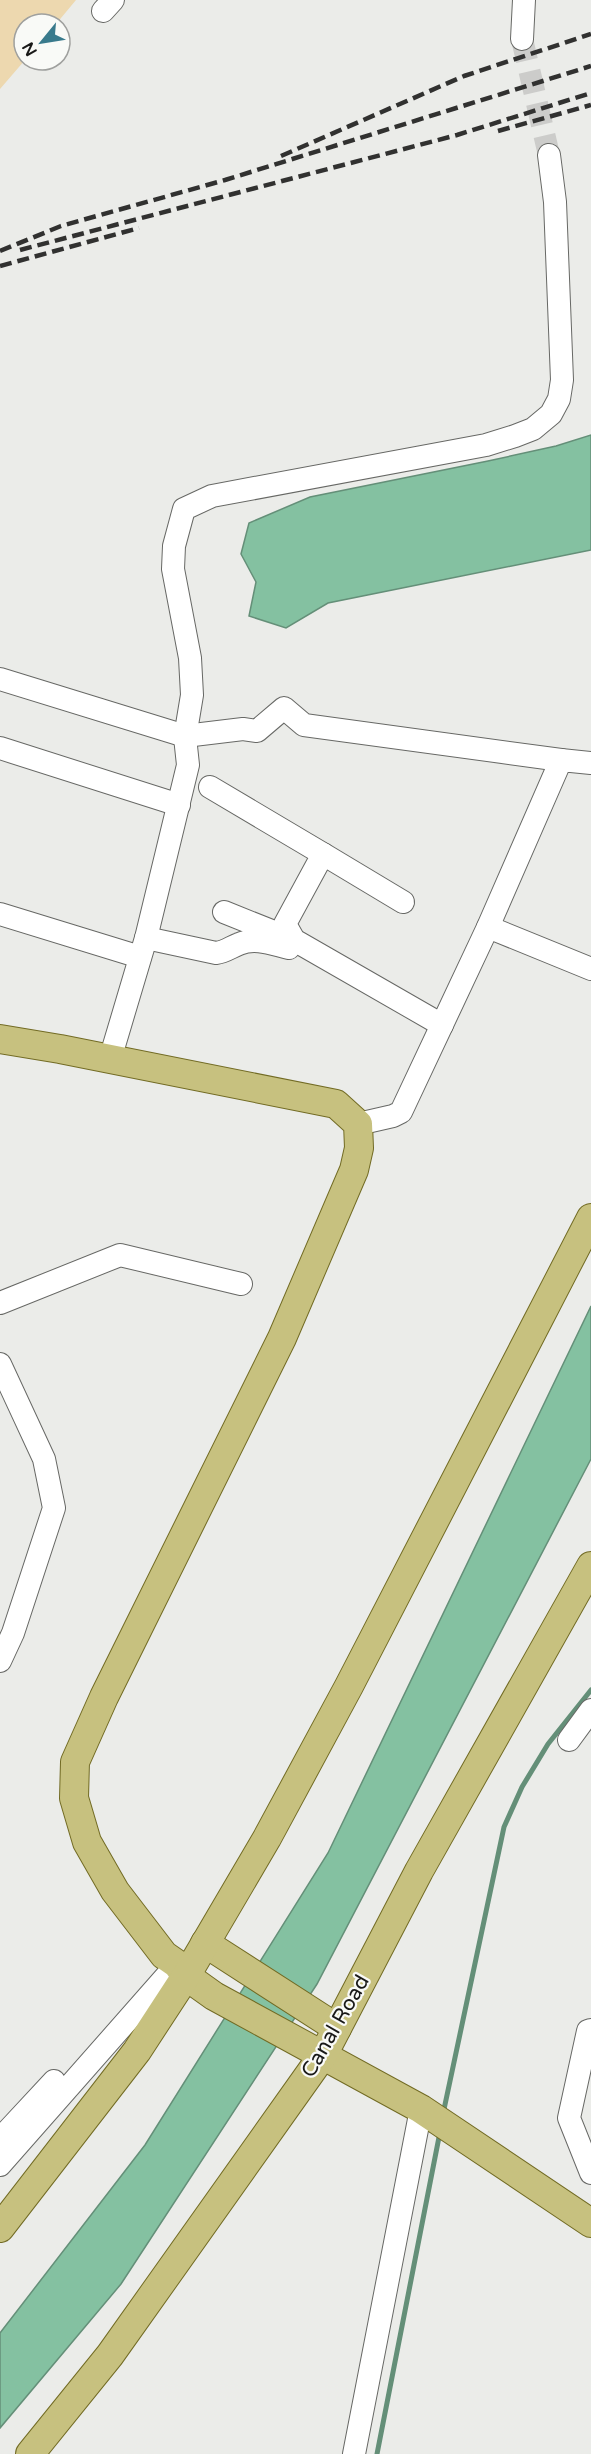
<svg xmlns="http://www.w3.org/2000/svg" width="591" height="2454" viewBox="0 0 591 2454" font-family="'Varela Round',sans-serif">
<rect width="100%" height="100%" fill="#ebece9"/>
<polygon fill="#edd8af" points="0,0 76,0 56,24 24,24 25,60 0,89"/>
<g fill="#84c1a1" stroke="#648f78" stroke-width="1.5">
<polygon points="591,435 591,550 328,603 286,628 249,616 256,582 241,554 249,523 310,497 488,461 556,446"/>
<polygon points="591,1306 591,1459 317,1984 121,2284 0,2428 0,2333 145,2145 328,1853"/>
</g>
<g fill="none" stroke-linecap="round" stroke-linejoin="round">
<g stroke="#648f78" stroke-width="5">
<polyline points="443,2114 504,1827 522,1787 548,1744 591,1690"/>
<polyline points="377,2454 440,2132"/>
</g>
<polyline stroke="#ccccca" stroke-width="22" stroke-dasharray="22 11" stroke-linecap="butt" points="522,39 549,155"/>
<defs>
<g id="minor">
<polyline points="103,11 113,0"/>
<polyline points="522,39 524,0"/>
<polyline points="0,679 185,736 243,729 257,731 284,708 304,725 561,760"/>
<polyline points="0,748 179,805"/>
<polyline points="210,787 323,854 285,924 294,940 442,1025"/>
<polyline points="323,854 403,902"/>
<polyline points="0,914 140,957"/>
<polyline points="488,927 591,969"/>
<path d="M146 938 216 953C225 952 231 947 239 944 255 937 272 944 289 948L294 940 224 912"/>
<polyline points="110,1059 146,938 188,765 185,737 192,695 190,658 173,569 174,546 184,509 212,496 486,445 515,436 533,429 551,414 559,399 562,380 555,202 549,155"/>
<polyline points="358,1124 393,1116 401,1112 488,927 561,760 591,763"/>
<polyline points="0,1303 120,1255 241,1284"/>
<polyline points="0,1364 44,1459 54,1508 13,1633 0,1661"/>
<polyline points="569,1740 591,1710"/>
<polyline points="591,2030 588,2031 569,2118 591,2173"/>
<polyline points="0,2139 54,2081"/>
<polyline points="0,2165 177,1964"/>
<polyline points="354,2454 421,2109"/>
</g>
<g id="major">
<polyline points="0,1039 60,1049 336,1104 358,1124 359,1148 354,1170 282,1338 104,1697 75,1762 74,1798 87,1842 115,1891 164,1955 177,1964 186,1976 214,1996 421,2109 591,2223"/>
<polyline points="205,1943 337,2028"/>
<polyline points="0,2228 137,2051 186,1976 267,1838 349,1686 591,1218"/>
<polyline points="30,2454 110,2355 323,2055 419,1871 591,1566"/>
</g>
</defs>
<use href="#minor" stroke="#676865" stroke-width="24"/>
<use href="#major" stroke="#726b24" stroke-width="30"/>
<use href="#minor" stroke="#fff" stroke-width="22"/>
<use href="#major" stroke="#c7c17f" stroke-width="28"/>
<g stroke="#313130" stroke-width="4.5" stroke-dasharray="12 6" stroke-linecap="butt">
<polyline points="498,131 591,105"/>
<polyline points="281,156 464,76 591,34"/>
<polyline points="20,250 457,135 591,93"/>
<polyline points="0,251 61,226 225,180 591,66"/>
<polyline points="0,266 139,228"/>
</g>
</g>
<g text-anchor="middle" stroke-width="4.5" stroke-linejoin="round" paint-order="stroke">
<g font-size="21" fill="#191918" stroke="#f9faf7">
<text transform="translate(335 2026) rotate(-60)" y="7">Canal Road</text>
</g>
</g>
<g transform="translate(42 42) rotate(240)"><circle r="28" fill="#f9faf7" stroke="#9fa09e" stroke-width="1.5"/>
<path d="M0-4.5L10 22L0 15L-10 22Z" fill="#397a8c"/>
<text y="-9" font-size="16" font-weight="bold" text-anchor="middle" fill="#191918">N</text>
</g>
</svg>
